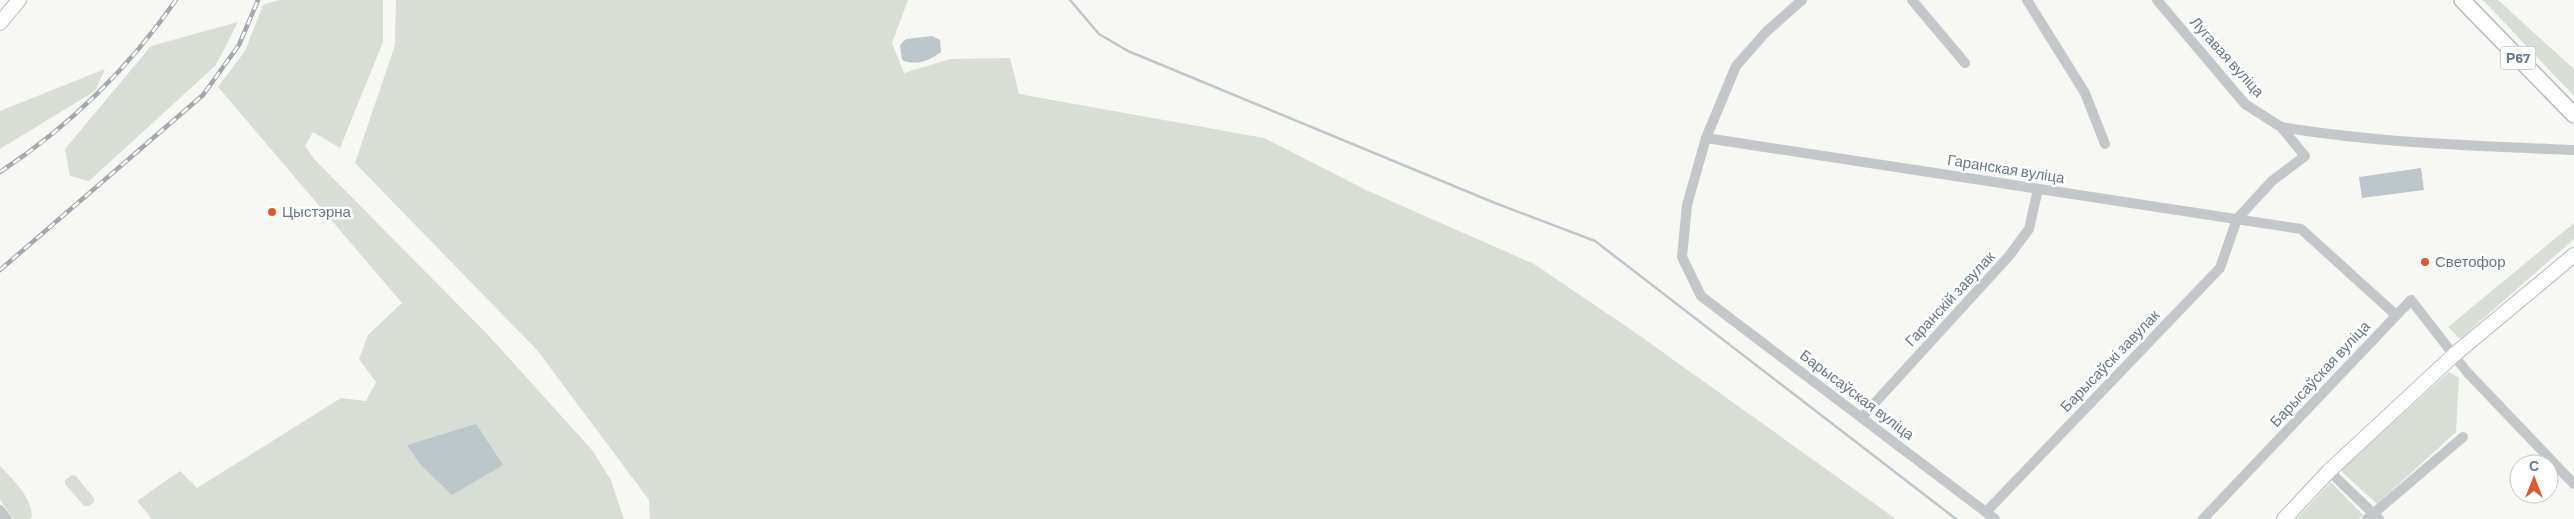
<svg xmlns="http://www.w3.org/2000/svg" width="2574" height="519" viewBox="0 0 2574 519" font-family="Barlow,sans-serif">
<rect width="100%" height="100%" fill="#f7f7f4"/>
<g fill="#d8ded5">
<polygon points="279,0 383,0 383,42 340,148 313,132 305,146 315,160 488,335 592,450 611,480 624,519 152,519 137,501 180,471 197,488 341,398 366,401 376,382 359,359 368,335 402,303 218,87 245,51 263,5"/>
<polygon points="396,0 908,0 892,43 904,73 950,59 1010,58 1019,94 1264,138 1366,190 1534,264 1633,331 1896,519 650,519 649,500 537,350 355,163 395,45"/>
<polygon points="2483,0 2498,0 2574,69 2574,96"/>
<polygon points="238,22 216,65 89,181 70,176 65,149 151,46"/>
<polygon points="105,69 95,91 0,149 0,111"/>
<polygon points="2574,223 2574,239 2460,339 2448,327"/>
<polygon points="2449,372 2459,378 2456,432 2377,504 2340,470"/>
<path d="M0 466C14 481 30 495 32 516L30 519H14L0 500Z"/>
<polygon points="72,475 76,476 94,498 94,502 89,506 84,506 65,484 65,480"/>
<polygon points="2331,482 2363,515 2359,519 2296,519"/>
</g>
<g fill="#bdc6cb">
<path d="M932 36 940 40 941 52C929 61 916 66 902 60L900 45 906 39Z"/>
<polygon points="2421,168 2424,190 2362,198 2359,177"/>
<polygon points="476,424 503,465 452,495 420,464 407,445"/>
</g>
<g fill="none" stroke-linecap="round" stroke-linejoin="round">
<polyline stroke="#bdc6cb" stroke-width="2.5" points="1070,0 1099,34 1128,51 1495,203 1595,241 1956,519"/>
<defs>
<g id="secondary">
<polyline points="0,23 19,0"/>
<polyline points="2284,519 2329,471 2455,354 2574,255"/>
</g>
<polyline id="primary" points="2462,0 2574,115"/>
</defs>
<use href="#secondary" stroke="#b5babe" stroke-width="16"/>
<use href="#primary" stroke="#b6babe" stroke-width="18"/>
<g stroke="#c3c7ca" stroke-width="10">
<polyline points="1802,0 1766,32 1736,66 1706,138 1687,205 1682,257 1701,296 1995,519"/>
<polyline points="1912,0 1965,63"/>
<polyline points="2027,0 2085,93 2105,144"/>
<path d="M2281 127C2378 143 2476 146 2574 150"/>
<polyline points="1706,138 2301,229 2396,315"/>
<polyline points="1862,417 2009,256 2029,229 2038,189"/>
<polyline points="2329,471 2379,519"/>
<polyline points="0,510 7,519"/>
<polyline points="1986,512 2220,268 2237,219 2272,181 2305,156 2281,127 2245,104 2157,0"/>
<polyline points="2203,519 2411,300 2467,372 2574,484"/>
<polyline points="2367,519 2463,437"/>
</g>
<use href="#secondary" stroke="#fff" stroke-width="14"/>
<use href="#primary" stroke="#fff" stroke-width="15"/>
<defs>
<g id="rail">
<path d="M0 172C70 126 128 69 176 0"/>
<polyline points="0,270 203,95 239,45 258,0"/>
</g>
</defs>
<use href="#rail" stroke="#a2a8ad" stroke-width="4.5"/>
<use href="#rail" stroke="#fff" stroke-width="2.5" stroke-dasharray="8" stroke-linecap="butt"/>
</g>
<g fill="#dc592f" stroke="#fff" stroke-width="2">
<circle cx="272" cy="212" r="5"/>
<circle cx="2425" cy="262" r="5"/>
</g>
<g text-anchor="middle" stroke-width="5" stroke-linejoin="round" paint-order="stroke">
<rect fill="#fff" stroke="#95a0a9" stroke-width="1" x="2500.5" y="46.5" width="35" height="23" rx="4"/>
<g font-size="14" font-weight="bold" fill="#677784">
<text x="2518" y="63">Р67</text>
</g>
<g font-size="15" fill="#677784" stroke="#fff">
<text transform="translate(2227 57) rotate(48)" y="5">Лугавая вуліца</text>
<text transform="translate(2006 169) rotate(9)" y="5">Гаранская вуліца</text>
<text transform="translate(1950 299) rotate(-47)" y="5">Гаранскій завулак</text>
<text transform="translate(2110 361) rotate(-46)" y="5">Барысаўскі завулак</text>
<text transform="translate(2320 374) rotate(-47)" y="5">Барысаўская вуліца</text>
<text transform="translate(1857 395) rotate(37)" y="5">Барысаўская вуліца</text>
</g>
<g font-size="15" fill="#677784" stroke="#fff" text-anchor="start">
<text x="282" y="217">Цыстэрна</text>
<text x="2435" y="267">Светофор</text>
</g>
</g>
<g transform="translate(2534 479)"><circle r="24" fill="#ffffff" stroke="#c2c9ce"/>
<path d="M0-4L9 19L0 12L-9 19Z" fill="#dc592f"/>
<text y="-8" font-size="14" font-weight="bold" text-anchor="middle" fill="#677784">С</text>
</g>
</svg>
